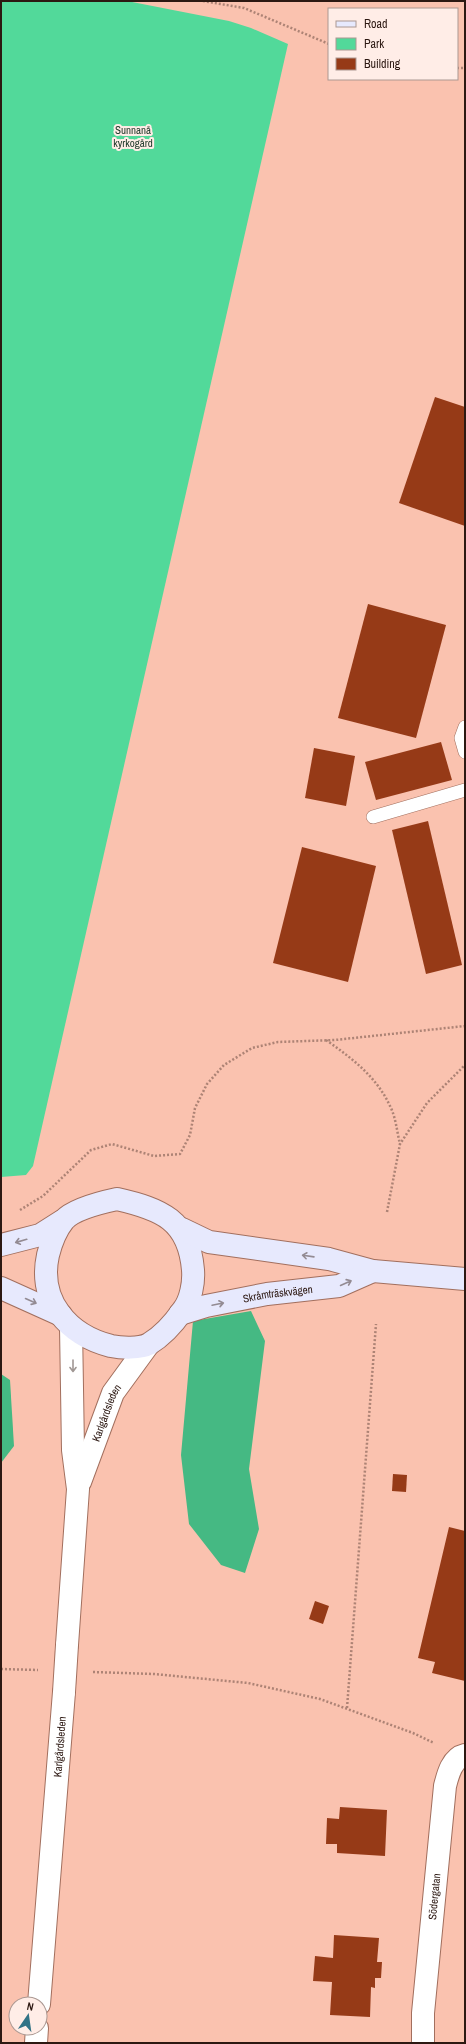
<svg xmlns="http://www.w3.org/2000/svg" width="466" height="2044" viewBox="0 0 466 2044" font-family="'Archivo Narrow',sans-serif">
<rect width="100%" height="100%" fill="#fac2af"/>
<polygon fill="#52d99a" points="1,1 127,1 229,21 251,28 288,44 33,1166 26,1175 1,1177"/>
<g fill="#45b983">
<polygon points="251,1311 265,1341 249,1469 259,1529 245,1573 221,1565 189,1524 181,1455 193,1321"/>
<polygon points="1,1374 10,1380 14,1446 1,1463"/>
</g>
<g fill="#963a17">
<polygon points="435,397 465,407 465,526 399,503"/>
<polygon points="368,604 446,625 416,738 338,718"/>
<polygon points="441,742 452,780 376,800 365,762"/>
<polygon points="314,748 355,756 346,806 305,798"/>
<polygon points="428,821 462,965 426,974 392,830"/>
<polygon points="302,847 376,866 348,982 273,963"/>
<polygon points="393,1474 407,1475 406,1492 392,1491"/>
<polygon points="449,1527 465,1531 465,1681 432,1673 435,1662 418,1658"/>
<polygon points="315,1601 329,1606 323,1624 309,1619"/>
<polygon points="340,1807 387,1810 385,1856 337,1853 337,1844 326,1844 327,1818 339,1819"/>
<polygon points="334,1935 379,1938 377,1962 382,1962 381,1978 375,1978 375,1988 371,1987 370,2017 330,2015 332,1982 313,1981 315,1956 333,1958"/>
</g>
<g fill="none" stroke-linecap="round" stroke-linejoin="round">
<defs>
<g id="service">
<polyline points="465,727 461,738 465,752"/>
<polyline points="373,817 465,790"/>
</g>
<g id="minor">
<path id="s1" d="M423 2043V2013L445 1786C448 1774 452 1758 465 1755"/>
</g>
<g id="tertiary">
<path id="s2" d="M80 1482 113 1393 148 1345"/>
<polyline points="67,1645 78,1489 73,1450 71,1327"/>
<path id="s3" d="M39 2004 64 1692"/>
<polyline points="36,2043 37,2028"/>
</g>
<g id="secondary">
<path d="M117 1199C161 1209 189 1220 193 1270 194 1282 191 1300 183 1310 174 1323 164 1335 149 1344 140 1349 121 1348 111 1346 68 1335 38 1301 48 1255 51 1243 56 1230 64 1220 74 1209 103 1202 117 1199Z"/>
<polyline points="182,1229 209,1242 329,1259 373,1271 465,1279"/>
<polyline points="1,1245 40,1235 62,1221"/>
<polyline points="1,1288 61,1315"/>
<path id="s4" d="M180 1314 206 1306 267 1294 339 1286 373 1271"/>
</g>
</defs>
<use href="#service" stroke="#a26f5e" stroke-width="14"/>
<use href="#minor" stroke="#a26f5e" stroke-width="24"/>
<use href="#tertiary" stroke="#a26f5e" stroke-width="24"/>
<use href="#secondary" stroke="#a26f5e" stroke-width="24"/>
<g stroke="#ad8375" stroke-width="2.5" stroke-dasharray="2 2" stroke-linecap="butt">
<polyline points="203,1 244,8 329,44"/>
<polyline points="457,68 465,68"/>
<path d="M326 1040C353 1059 377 1077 391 1108 396 1119 397 1132 400 1144"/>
<polyline points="20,1210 43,1196 91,1150 112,1144 154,1156 180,1154 190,1135 195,1108 207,1084 224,1065 252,1048 278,1042 335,1040 465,1026"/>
<polyline points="387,1212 400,1144 427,1103 465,1065"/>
<polyline points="1,1669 38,1670"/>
<polyline points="93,1672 154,1674 248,1683 320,1699 413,1733 434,1743"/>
<polyline points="347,1708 376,1324"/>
</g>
<use href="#service" stroke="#fff" stroke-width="13"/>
<use href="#minor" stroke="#fff" stroke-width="22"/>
<use href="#tertiary" stroke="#fff" stroke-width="22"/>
<use href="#secondary" stroke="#e7e9fd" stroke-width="22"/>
<defs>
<polyline id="tertiary-bridge" points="64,1692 67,1645"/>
</defs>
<use href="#tertiary-bridge" stroke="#a26f5e" stroke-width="24" stroke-linecap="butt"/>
<use href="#tertiary-bridge" stroke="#fff" stroke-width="22"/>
</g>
<defs><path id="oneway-shaft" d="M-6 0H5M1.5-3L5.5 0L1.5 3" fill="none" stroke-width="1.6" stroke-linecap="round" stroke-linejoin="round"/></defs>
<g stroke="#938b93">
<use href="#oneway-shaft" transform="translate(21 1241) rotate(164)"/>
<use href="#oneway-shaft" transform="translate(308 1256) rotate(-172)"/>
<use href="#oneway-shaft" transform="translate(346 1283) rotate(-24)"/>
<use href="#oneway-shaft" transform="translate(31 1301) rotate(24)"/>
<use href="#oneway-shaft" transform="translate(218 1304) rotate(-12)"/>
</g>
<use stroke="#a09794" href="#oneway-shaft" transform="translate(73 1366) rotate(90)"/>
<g text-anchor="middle" stroke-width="4" stroke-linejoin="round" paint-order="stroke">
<g font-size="11" fill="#223b2d" stroke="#ffede7">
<text x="133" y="134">Sunnanå<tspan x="133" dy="13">kyrkogård</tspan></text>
</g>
<g font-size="11" fill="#2c1812" stroke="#ffede7">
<text dy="4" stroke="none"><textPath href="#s4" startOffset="100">Skråmträskvägen</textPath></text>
<text dy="4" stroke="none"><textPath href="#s2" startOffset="74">Karlgårdsleden</textPath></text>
<text dy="4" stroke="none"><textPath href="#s3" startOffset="258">Karlgårdsleden</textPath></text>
<text dy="4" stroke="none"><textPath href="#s1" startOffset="147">Södergatan</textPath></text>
</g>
</g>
<rect width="466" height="2044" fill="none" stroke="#2c1812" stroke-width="4"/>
<rect x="328" y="8" width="130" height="72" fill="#ffede7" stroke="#ab9892"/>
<rect x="336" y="21" width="20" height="6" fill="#e7e9fd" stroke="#ab9892"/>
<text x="364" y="28" font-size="12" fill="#2c1812">Road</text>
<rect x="336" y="38" width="20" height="12" fill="#52d99a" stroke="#ab9892"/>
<text x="364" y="48" font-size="12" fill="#2c1812">Park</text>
<rect x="336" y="58" width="20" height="12" fill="#963a17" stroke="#ab9892"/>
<text x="364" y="68" font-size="12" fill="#2c1812">Building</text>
<g transform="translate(28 2016) rotate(13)"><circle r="19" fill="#ffede7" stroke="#ab9892"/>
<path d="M0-3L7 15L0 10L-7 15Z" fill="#327386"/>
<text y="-6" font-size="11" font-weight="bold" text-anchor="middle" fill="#2c1812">N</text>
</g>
</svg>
